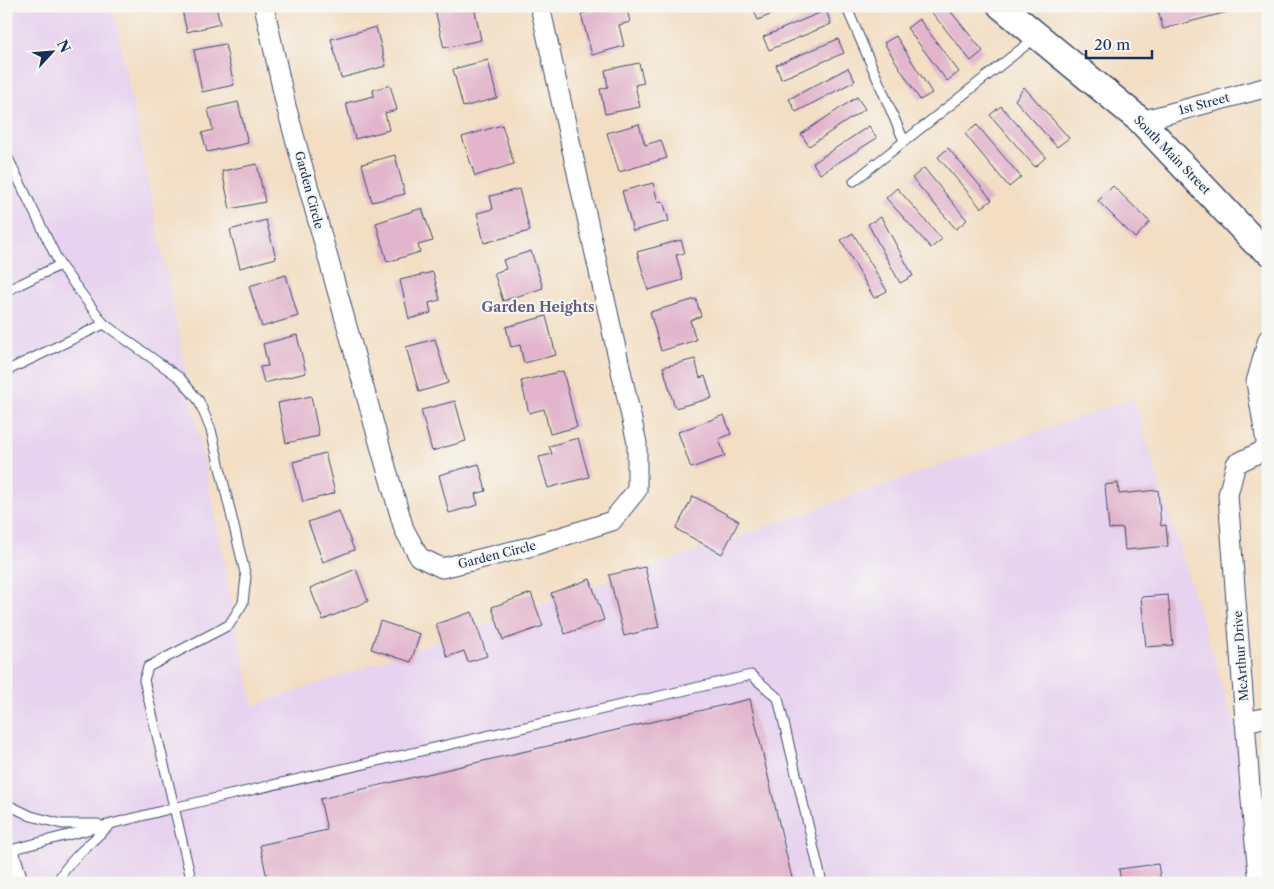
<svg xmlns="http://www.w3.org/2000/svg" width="1274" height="889" viewBox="0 0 1274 889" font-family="'Libre Caslon Text',serif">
<rect width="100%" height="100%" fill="#f6f6f2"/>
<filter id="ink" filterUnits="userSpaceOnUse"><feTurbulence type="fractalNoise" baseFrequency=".02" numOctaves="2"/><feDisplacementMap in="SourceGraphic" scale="10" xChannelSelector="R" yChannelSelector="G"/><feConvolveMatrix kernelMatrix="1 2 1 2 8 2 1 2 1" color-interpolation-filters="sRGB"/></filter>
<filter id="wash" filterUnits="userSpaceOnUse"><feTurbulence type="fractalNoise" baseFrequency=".0096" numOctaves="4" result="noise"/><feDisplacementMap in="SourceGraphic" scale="20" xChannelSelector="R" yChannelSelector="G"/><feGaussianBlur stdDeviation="1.12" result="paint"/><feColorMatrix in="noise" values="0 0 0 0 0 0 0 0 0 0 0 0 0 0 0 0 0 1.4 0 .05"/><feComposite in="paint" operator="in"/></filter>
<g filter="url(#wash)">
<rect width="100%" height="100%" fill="#f3dec3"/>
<polygon fill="#e7d2ef" points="6,6 113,6 253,706 1133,398 1268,832 1268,883 6,883"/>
<g id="blocks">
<g fill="#e2b5cc">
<polygon points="181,6 216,6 220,24 187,32"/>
<polygon points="322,6 339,6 340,7 323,11"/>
<polygon points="451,6 474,6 481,40 444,48 435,10"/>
<polygon points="611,6 626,6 630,22 619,25 624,46 592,55 581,14"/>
<polygon points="752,6 791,6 758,20"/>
<polygon points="932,6 946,6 983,51 971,61 929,9"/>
<polygon points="1157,6 1225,6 1227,12 1163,29"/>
<polygon points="826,10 831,24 769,50 763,37"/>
<polygon points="919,19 959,72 947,81 907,28"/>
<polygon points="376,27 386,66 341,78 331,39"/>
<polygon points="896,36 932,93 920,100 884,43"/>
<polygon points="838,39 844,53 781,79 776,65"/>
<polygon points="225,44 234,85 202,92 194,50"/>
<polygon points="488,60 497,98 463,107 453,69"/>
<polygon points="639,63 644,83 635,85 640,107 605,114 600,89 608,87 605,70"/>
<polygon points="848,68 855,81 796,112 789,99"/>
<polygon points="390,85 397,110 385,113 389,130 355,139 346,103 374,96 373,90"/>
<polygon points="1024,87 1069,138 1057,147 1015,100"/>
<polygon points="857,97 865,109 809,146 801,134"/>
<polygon points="238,102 248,143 207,152 202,133 213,130 208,109"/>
<polygon points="1001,106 1046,157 1035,167 990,115"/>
<polygon points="639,124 645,145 661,140 667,158 619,172 607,133"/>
<polygon points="502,125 514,164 475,176 462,137"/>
<polygon points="977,125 1021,177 1009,187 965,134"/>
<polygon points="869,126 877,138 820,174 813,163"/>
<polygon points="948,148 992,200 981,208 938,157"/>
<polygon points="395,155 405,194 372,202 362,164"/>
<polygon points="257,164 265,202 230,209 222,171"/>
<polygon points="924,168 967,220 956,229 912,178"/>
<polygon points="653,183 658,202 663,201 669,221 633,231 622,191"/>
<polygon points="1113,186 1150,222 1135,238 1098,201"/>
<polygon points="897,188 942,239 931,248 886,198"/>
<polygon points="519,189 530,231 484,243 477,213 493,209 490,196"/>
<polygon points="422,208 433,241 418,245 420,252 387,262 376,223"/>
<polygon points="881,217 913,276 900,283 868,224"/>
<polygon points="266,220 276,258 240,268 230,230"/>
<polygon points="853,233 887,291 874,298 841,240"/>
<polygon points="681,240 685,253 676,255 683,280 648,290 637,252"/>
<polygon points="531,251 543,288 503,301 494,273 506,269 503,260"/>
<polygon points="433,272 440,300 429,303 431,313 409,319 400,280"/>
<polygon points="286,275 298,316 262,327 249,286"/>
<polygon points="696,299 701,316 690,320 696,340 661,351 650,312"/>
<polygon points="546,316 556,355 524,363 520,345 511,347 506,327"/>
<polygon points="297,335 306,373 264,383 260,367 268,366 263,344"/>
<polygon points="435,339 448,383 419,392 406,347"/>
<polygon points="695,359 700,378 705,376 712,398 675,408 663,367"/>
<polygon points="563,371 577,427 550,434 544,409 529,413 521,381"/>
<polygon points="311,396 319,436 286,443 278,403"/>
<polygon points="455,401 466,441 432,451 421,410"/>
<polygon points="724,415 731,434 719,439 725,456 691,468 678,432"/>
<polygon points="578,438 589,477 548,488 539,457 552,454 549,446"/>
<polygon points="325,453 335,493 303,502 293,462"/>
<polygon points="479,464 486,491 475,494 478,505 449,513 439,475"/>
<polygon points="1118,483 1119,494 1158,490 1161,526 1166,525 1168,546 1125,550 1123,528 1109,529 1105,485"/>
<polygon points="693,496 739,521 722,554 676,529"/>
<polygon points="339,511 354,550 323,562 308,522"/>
<polygon points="645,567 659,627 624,636 609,575"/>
<polygon points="356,569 368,601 323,620 310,588"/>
<polygon points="590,579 604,620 565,634 551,593"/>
<polygon points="531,593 543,626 503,640 492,607"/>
<polygon points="1168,595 1173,645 1146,647 1141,597"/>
<polygon points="472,612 487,656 468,662 464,651 447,657 436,624"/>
<polygon points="380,621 420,634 411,662 371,649"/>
<polygon points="750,699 793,883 268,883 260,845 327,830 320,799"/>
<polygon points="1158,864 1161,883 1121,883 1119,869"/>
</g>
</g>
</g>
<g filter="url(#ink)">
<use href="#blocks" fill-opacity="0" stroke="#3b496d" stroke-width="1"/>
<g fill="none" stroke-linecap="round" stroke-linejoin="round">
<defs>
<g id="lane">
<polyline points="846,6 904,141"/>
<polyline points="6,154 60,265 104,324 180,378 199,401 211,430 246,577 243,603 229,625 148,667 144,680 192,883"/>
<polyline points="854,181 1035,38"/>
<polyline points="6,291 60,265"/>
<polyline points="6,371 104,324"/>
<polyline points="6,804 31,816 62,824 98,824"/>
<polyline points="6,851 173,808 751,675 778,698 822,883"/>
<path d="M57 883C65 864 93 840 109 826"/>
</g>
<g id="street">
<polyline points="264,6 286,106 382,453 404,529 419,557 442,568 529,547 612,521 637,490 637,443 540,6"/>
<polyline points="1141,121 1268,87"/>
<polyline points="1267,448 1256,382 1268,339"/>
<polyline points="1245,722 1268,717"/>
<polyline points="1259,883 1252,813 1228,495 1236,464 1268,448"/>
</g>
<polyline id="secondary" points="1001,6 1141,121 1255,242 1268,251"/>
<polyline id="primary" points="6,857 14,883"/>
</defs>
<use href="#lane" stroke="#3b496d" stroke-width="11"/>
<use href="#street" stroke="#3b496d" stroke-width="21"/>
<use href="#secondary" stroke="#3b496d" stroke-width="29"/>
<use href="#primary" stroke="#3b496d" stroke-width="30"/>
<use href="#lane" stroke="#fff" stroke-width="9"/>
<use href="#street" stroke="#fff" stroke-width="19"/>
<use href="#secondary" stroke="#fff" stroke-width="26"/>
<use href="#primary" stroke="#fff" stroke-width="28"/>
</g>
</g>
<g text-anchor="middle" stroke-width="4" stroke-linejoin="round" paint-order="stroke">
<g font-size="12" fill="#1b2f5e" stroke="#f6f6f2">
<text transform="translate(1204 104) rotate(-15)" y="4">1st Street</text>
<text transform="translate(1172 155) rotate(46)" y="4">South Main Street</text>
<text transform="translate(309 190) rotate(75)" y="4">Garden Circle</text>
<text transform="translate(497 555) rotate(-14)" y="4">Garden Circle</text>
<text transform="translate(1241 656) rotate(-94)" y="4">McArthur Drive</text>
</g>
<g font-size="14" font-weight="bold" fill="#615e84" stroke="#f6f6f2">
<text x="538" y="312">Garden Heights</text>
</g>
</g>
<rect width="1274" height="889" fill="none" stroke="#f6f6f2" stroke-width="25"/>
<g transform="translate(52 52) rotate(64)" stroke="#f6f6f2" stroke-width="4" paint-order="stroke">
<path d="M0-4L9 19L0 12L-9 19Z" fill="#1b2f5e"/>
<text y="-8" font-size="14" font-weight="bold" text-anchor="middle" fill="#1b2f5e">N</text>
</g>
<path d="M1086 50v8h66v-8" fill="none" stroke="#1b2f5e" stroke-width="2.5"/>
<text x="1094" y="50" font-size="15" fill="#1b2f5e" stroke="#f6f6f2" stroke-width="4" paint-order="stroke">20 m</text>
</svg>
